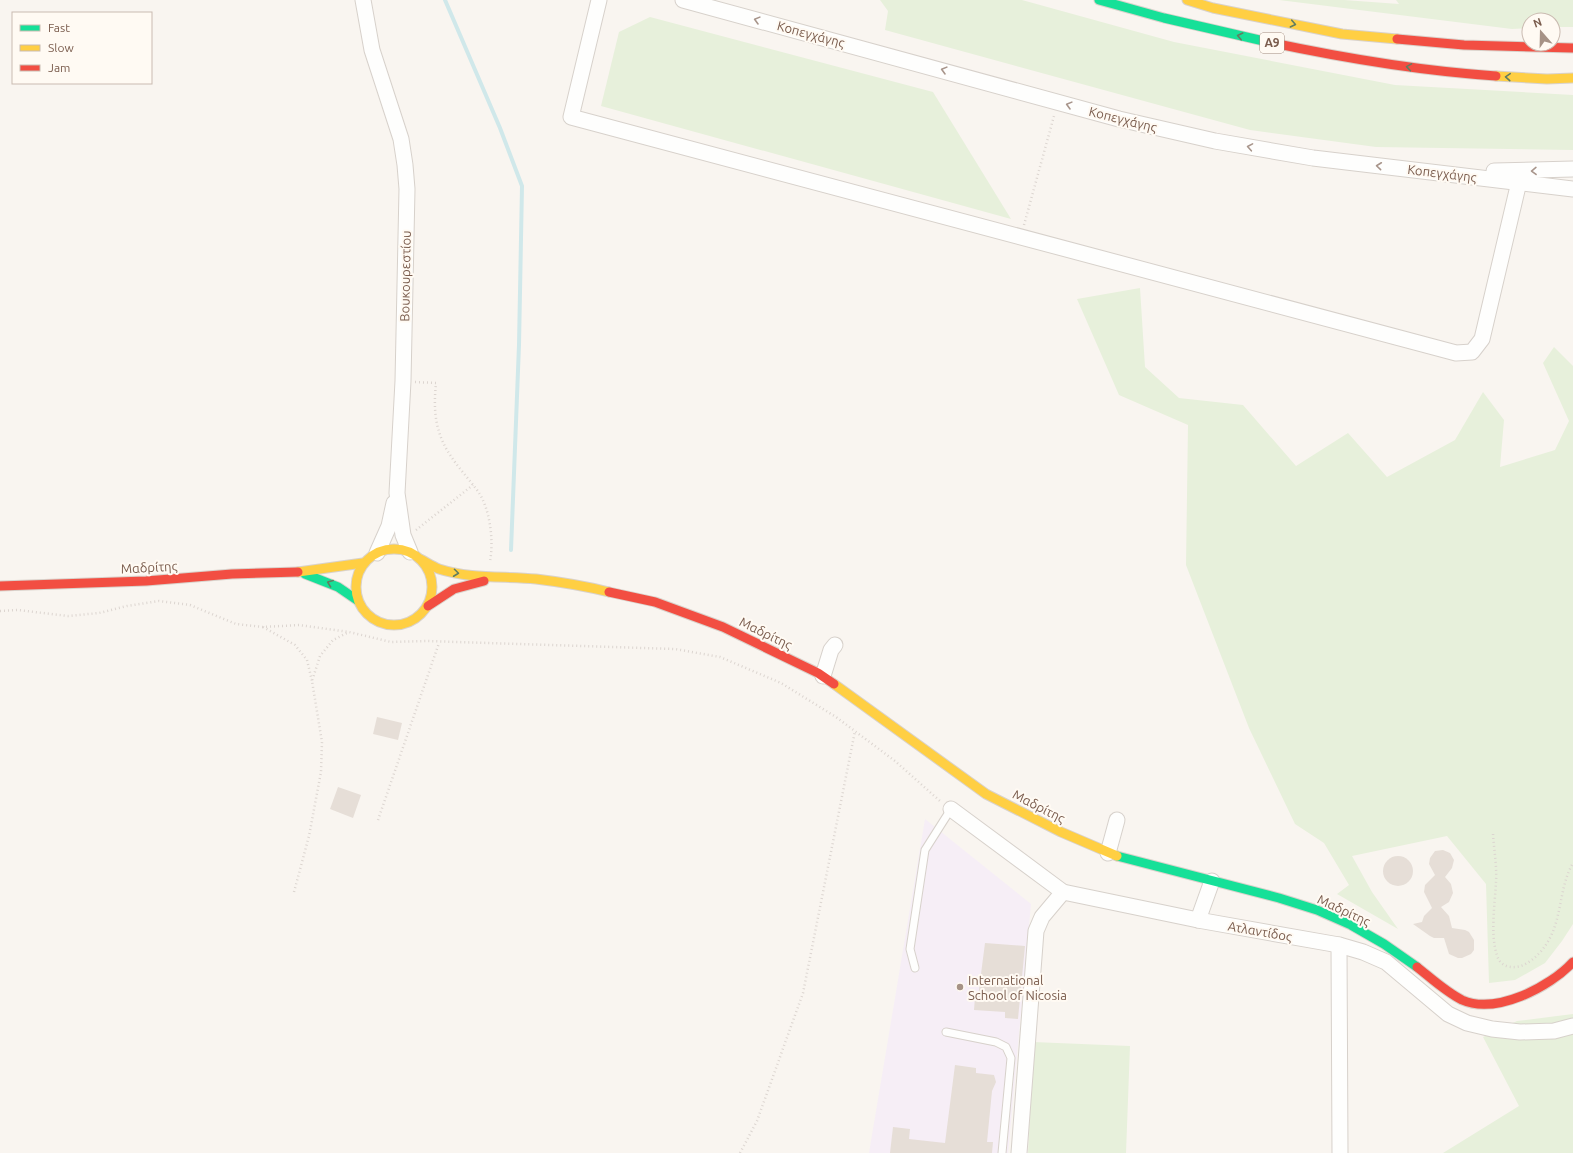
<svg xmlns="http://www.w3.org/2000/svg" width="1573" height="1153" viewBox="0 0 1573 1153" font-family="Ubuntu,sans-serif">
<rect width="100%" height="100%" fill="#f9f5f0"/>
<polygon fill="#f6eef6" points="925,819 1031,904 1008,1153 869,1153"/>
<g fill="#e7f0db">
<polygon points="880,0 1022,0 1174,42 1395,85 1573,95 1573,150 1376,147 1250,130 885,30 888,11"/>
<polygon points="1279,0 1344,0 1399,4 1396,0 1573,0 1573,27 1553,27 1553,20 1529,20 1529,28 1512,29"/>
<polygon points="650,17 933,92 1011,219 601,106 619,32"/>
<polygon points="1140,288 1145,367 1179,398 1243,405 1296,466 1348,433 1387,477 1455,440 1483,392 1504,420 1500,467 1555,450 1569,421 1543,363 1554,347 1573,366 1573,924 1562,941 1545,963 1515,980 1489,983 1486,884 1447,836 1352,856 1372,892 1398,929 1337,894 1349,885 1324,843 1295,824 1249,728 1186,565 1188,425 1119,395 1077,299"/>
<polygon points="1573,1014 1573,1153 1443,1153 1519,1106 1483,1037 1517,1021"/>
<polygon points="1033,1042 1130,1046 1126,1153 1028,1153"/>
</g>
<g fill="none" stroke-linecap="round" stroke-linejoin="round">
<polyline stroke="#d0e8ea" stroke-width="4" points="445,0 500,128 522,186 519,345 511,550"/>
</g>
<g fill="#e6ded7">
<polygon points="377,717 402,723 398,740 373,734"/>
<polygon points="338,787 361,795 353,818 330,809"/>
<polygon points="1443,850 1450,853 1454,860 1452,868 1445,877 1451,884 1453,893 1449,902 1441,907 1449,916 1452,928 1465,930 1469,932 1474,940 1474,950 1471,954 1462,958 1458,958 1449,954 1444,938 1434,938 1430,936 1413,924 1422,922 1424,916 1432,908 1424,892 1425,885 1435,875 1429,864 1430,858 1435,851"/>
<circle cx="1398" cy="871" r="15"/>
<polygon points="985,943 1025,946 1018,1019 1005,1018 1005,1012 974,1010 975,997 978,997"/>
<polygon points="955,1065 976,1068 976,1073 994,1075 996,1082 992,1091 987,1142 993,1142 992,1153 890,1153 893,1127 910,1129 909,1139 945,1143"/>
</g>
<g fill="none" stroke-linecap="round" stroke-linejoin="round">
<defs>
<g id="lane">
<polyline points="915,968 910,949 925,850 951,809"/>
<polyline points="946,1032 996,1042 1006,1047 1011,1058 1002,1153"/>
</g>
<g id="street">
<polyline points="363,0 372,50 401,139 405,165 407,189 403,381 397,493 403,535 410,552"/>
<polyline points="599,0 571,117 1456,353 1472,352 1482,339 1519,182"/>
<polyline points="683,0 1119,119 1215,141 1313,158 1573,189"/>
<polyline points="1494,171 1573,169"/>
<polyline points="377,553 389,526 394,503"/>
<polyline points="823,676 831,650 835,645"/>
<polyline points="951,809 1063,892 1198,920 1339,945 1363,952 1386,962 1448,1014 1467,1023 1492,1029 1520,1032 1554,1031 1573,1026"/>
<polyline points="1108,853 1117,820"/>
<polyline points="1198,920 1212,881"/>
<polyline points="1339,945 1340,1153"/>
<polyline points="1019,1153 1036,931 1042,917 1063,892"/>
</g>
<g id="fast">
<polyline points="1099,0 1164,18 1268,42"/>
<polyline points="305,574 338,587 357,600"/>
<polyline points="1117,856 1279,898 1317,910 1351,925 1384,944 1417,967"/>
</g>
<g id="slow">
<polyline points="1187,0 1213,8 1342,34 1397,39"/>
<polyline points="1496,76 1547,79 1573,78"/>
<circle cx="394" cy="587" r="38"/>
<path d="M420 559C426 562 432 566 439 569 470 579 504 576 536 579 561 582 585 586 609 592"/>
<polyline points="298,572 363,563"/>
<polyline points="834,684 986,794 1061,832 1117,856"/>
</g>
<g id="jam">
<polyline points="1397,39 1464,45 1573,48"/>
<path d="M1268 42C1343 58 1420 71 1496 76"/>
<polyline points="0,586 146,581 232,574 298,572"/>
<polyline points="609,592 655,602 723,627 818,673 834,684"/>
<polyline points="428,606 454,589 484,581"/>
<path d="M1417 967C1432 979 1446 992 1462 1000 1496 1015 1550 987 1573 962"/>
</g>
</defs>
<use href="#lane" stroke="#d7d1cb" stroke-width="9"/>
<use href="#street" stroke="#d7d1cb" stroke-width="17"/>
<use href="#fast" stroke="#d9d2cb" stroke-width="11"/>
<use href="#slow" stroke="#d9d2cb" stroke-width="11"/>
<use href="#jam" stroke="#d9d2cb" stroke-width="11"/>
<g stroke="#dcd5d0" stroke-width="2.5" stroke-dasharray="1 3" stroke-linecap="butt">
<polyline points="1024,225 1054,116"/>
<path d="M415 382 436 383C434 403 434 421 442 440 450 459 465 474 477 490 490 507 494 541 490 561"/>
<polyline points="416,530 473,485"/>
<polyline points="0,611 18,610 68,616 99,613 127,606 159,601 190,605 236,624 263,627 299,625 349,632 391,642 426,641 675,649 720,657 781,683 836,717 895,761 940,801"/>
<polyline points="263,627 295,645 307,660 312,681"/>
<polyline points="378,820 439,643"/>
<path d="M1493 834C1494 850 1497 866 1496 882 1495 904 1490 935 1497 955 1499 964 1507 968 1516 967 1527 966 1539 955 1545 946 1563 921 1558 889 1573 863"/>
<polyline points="294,892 309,836 321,772 322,742 312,681 320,656 333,640 349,632"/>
<polyline points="740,1153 757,1121 803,993 855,731"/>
</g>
<use href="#lane" stroke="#fefefd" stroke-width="7"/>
<use href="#street" stroke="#fefefd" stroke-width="15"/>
<use href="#fast" stroke="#16e098" stroke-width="9"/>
<use href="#slow" stroke="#ffcf43" stroke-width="9"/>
<use href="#jam" stroke="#f24e42" stroke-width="9"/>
</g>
<defs><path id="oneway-chevron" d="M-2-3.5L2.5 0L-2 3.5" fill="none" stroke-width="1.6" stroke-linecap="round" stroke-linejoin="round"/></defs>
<g stroke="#a8958b">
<use href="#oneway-chevron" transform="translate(757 20) rotate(-165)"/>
<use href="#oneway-chevron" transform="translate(944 70) rotate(-165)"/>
<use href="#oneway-chevron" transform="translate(1069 105) rotate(-165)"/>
<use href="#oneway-chevron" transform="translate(1250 147) rotate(-170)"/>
<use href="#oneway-chevron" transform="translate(1379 166) rotate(-174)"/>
<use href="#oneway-chevron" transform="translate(1534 171) rotate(179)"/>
</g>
<g stroke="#617d60">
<use href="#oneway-chevron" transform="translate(1293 24) rotate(12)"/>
<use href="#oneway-chevron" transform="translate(1240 36) rotate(-167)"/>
<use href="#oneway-chevron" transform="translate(1409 67) rotate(-171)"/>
<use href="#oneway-chevron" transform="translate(1508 77) rotate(-176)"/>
<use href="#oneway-chevron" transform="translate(456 573) rotate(7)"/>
<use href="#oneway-chevron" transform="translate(330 583) rotate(-159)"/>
</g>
<circle fill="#a69286" stroke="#fffaf3" stroke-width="1.5" cx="960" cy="987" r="4"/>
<g text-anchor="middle" stroke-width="4" stroke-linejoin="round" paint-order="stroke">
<rect fill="#fffaf3" stroke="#a28b7f" stroke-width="1" x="1260" y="33" width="24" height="20" rx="3"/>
<g font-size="12" font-weight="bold" fill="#7a5c4d">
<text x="1272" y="47">A9</text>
</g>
<g font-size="13" fill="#7a5c4d" stroke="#fffaf3">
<text transform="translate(811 34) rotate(15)" y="5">Κοπεγχάγης</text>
<text transform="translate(1123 119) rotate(14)" y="5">Κοπεγχάγης</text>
<text transform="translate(1442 173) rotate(7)" y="5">Κοπεγχάγης</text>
<text transform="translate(405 276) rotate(-89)" y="5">Βουκουρεστίου</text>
<text transform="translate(149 567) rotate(-3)" y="5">Μαδρίτης</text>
<text transform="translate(766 633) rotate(26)" y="5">Μαδρίτης</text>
<text transform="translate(1039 806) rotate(27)" y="5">Μαδρίτης</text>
<text transform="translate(1344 910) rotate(25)" y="5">Μαδρίτης</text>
<text transform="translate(1260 931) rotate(10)" y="5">Ατλαντίδος</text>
</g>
<g font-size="13" fill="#7a5c4d" stroke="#fffaf3" text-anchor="start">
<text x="968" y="985">International<tspan x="968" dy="15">School of Nicosia</tspan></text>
</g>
</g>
<rect x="12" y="12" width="140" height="72" fill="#fffaf3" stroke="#cabbb1"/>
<rect x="20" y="25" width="20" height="6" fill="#16e098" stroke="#cabbb1"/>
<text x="48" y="32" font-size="12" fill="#7a5c4d">Fast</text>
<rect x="20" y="45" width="20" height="6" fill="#ffcf43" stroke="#cabbb1"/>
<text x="48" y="52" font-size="12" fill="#7a5c4d">Slow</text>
<rect x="20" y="65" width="20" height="6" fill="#f24e42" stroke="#cabbb1"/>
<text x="48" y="72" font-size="12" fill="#7a5c4d">Jam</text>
<g transform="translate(1541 32) rotate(340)"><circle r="19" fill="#fffaf3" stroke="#cabbb1"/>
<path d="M0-3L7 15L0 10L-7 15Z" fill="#a69286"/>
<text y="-6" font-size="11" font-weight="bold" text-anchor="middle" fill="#7a5c4d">N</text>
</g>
</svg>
